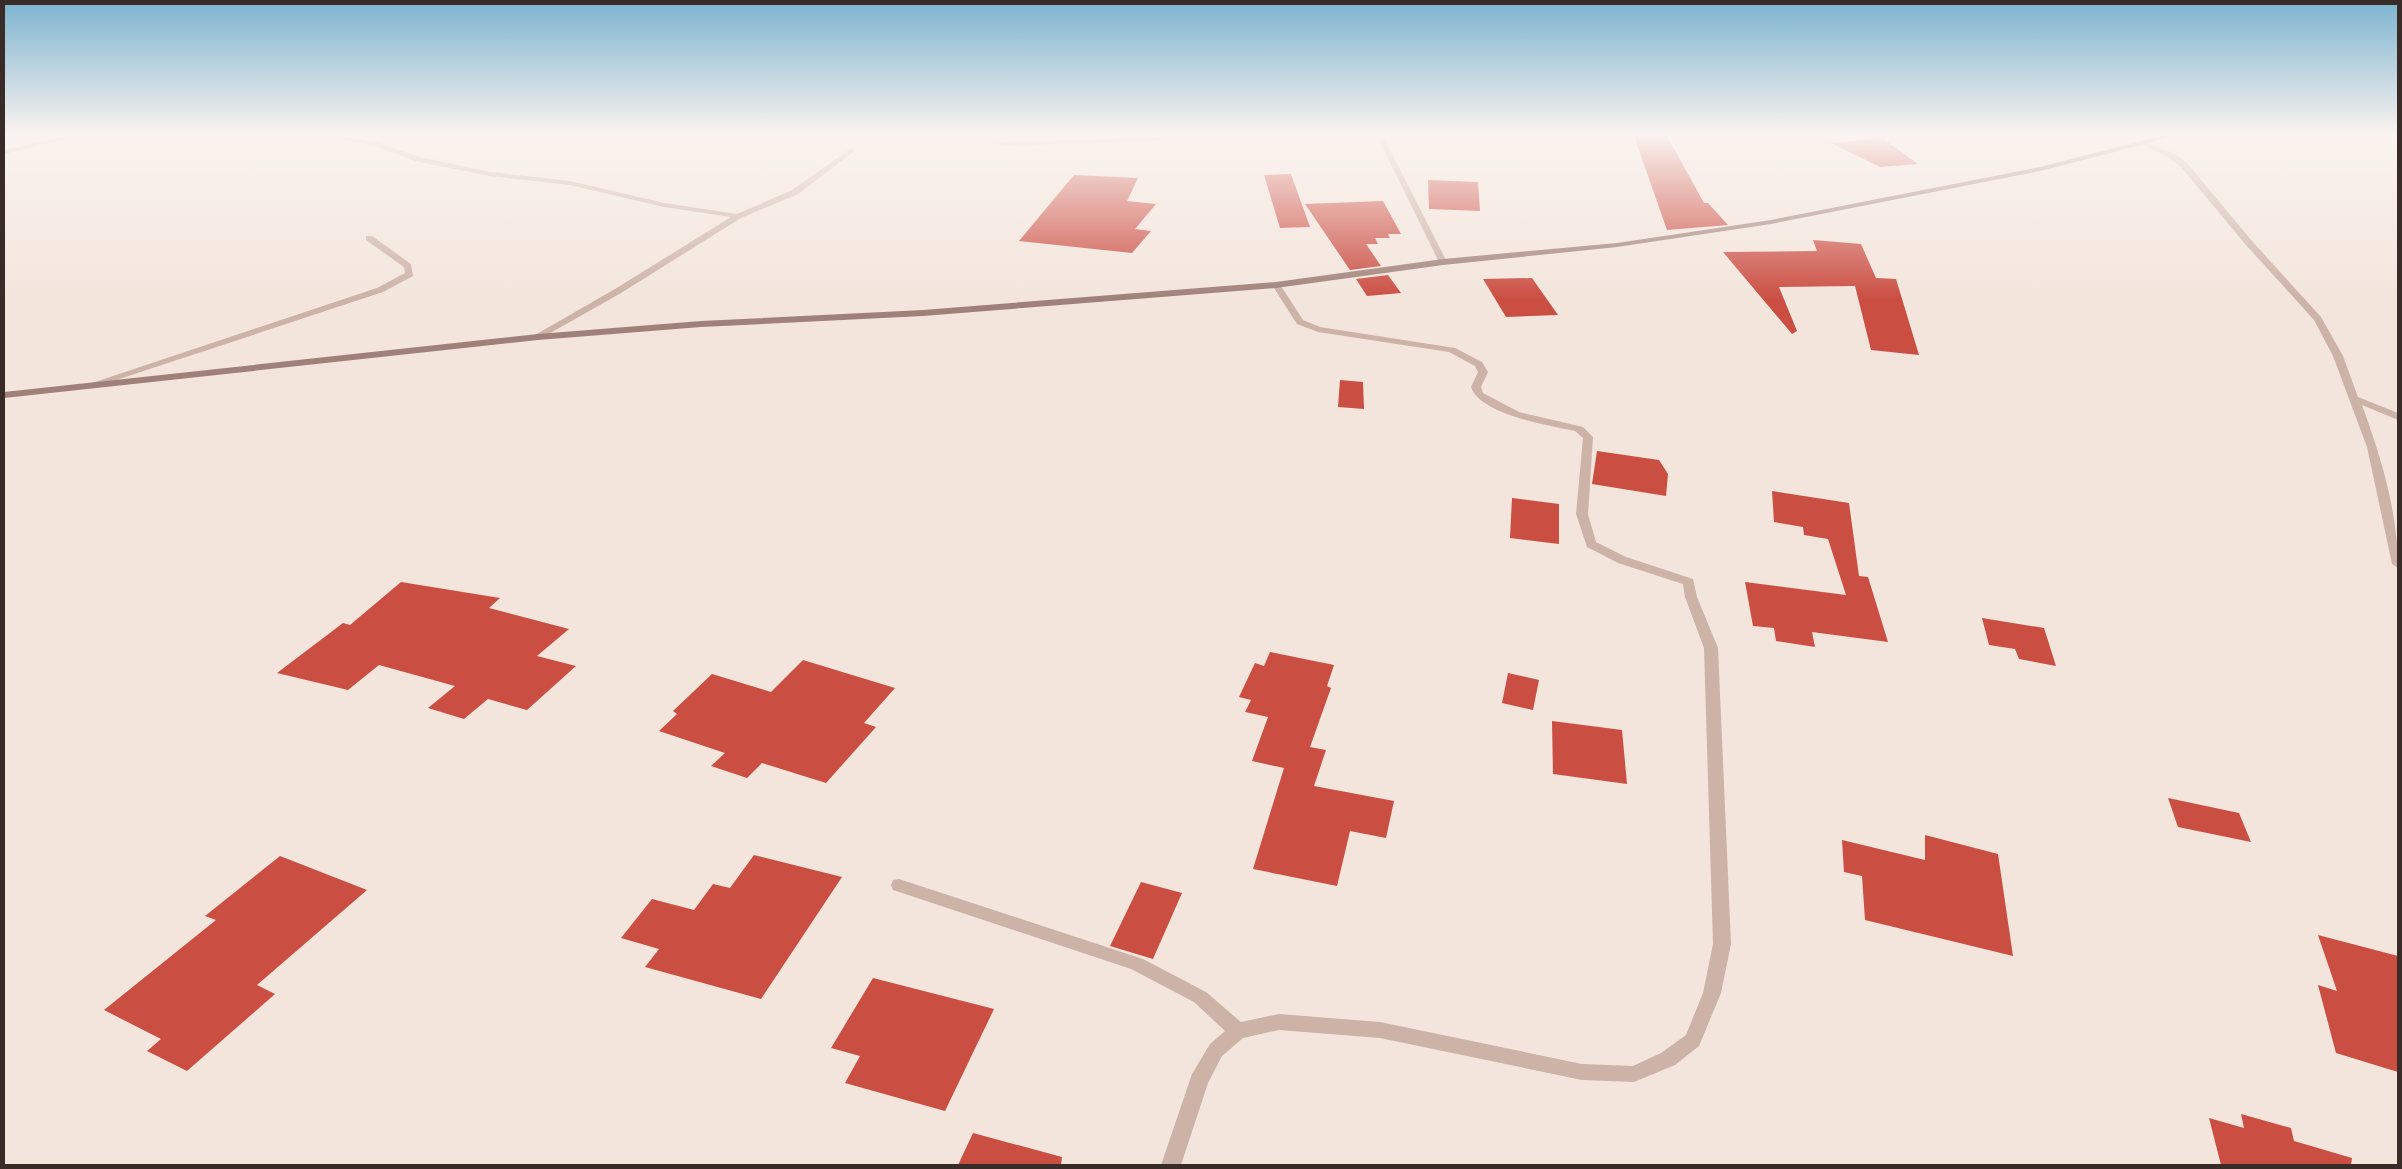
<svg xmlns="http://www.w3.org/2000/svg" width="2402" height="1169" viewBox="0 0 2402 1169" font-family="Barlow,sans-serif">
<rect width="100%" height="100%" fill="#f3e5dc"/>
<g fill="#cb4e43">
<polygon points="1634,136 1667,136 1704,203 1708,203 1728,225 1667,230"/>
<polygon points="1882,138 1918,164 1880,167 1831,143"/>
<polygon points="1291,174 1310,227 1280,228 1264,175"/>
<polygon points="1074,175 1138,178 1127,201 1156,204 1135,229 1151,231 1132,253 1019,241"/>
<polygon points="1428,180 1478,182 1480,211 1429,209"/>
<polygon points="1383,201 1401,234 1388,234 1390,238 1375,238 1378,244 1366,244 1381,266 1350,270 1305,204"/>
<polygon points="1813,240 1861,244 1876,278 1896,279 1919,355 1871,350 1855,286 1779,287 1797,331 1792,334 1723,252 1817,251"/>
<polygon points="1388,275 1401,293 1367,296 1356,279"/>
<polygon points="1532,278 1558,315 1506,317 1483,279"/>
<polygon points="1340,380 1363,382 1364,409 1338,407"/>
<polygon points="1597,451 1659,460 1668,474 1666,496 1592,484"/>
<polygon points="1772,491 1849,503 1859,576 1868,577 1888,642 1812,632 1815,647 1776,641 1774,628 1753,626 1745,582 1846,595 1828,539 1804,535 1803,527 1774,522"/>
<polygon points="1512,498 1559,504 1559,544 1510,538"/>
<polygon points="401,582 500,598 489,608 569,629 537,656 576,666 527,710 488,699 464,719 428,708 455,686 379,665 348,690 277,673 343,623 350,625"/>
<polygon points="1982,618 2044,628 2056,666 2019,659 2015,649 1989,645"/>
<polygon points="1270,652 1334,665 1327,686 1331,688 1310,747 1326,750 1314,786 1394,801 1386,838 1350,831 1337,886 1253,869 1284,768 1252,761 1268,717 1245,712 1251,700 1239,697 1255,663 1264,666"/>
<polygon points="803,660 895,688 864,723 876,727 826,783 762,763 747,778 711,766 725,753 659,731 677,714 673,711 712,674 771,692"/>
<polygon points="1508,673 1539,680 1533,710 1502,703"/>
<polygon points="1552,721 1622,730 1627,784 1553,774"/>
<polygon points="2168,798 2239,813 2251,842 2178,827"/>
<polygon points="1925,835 1998,854 2013,956 1865,920 1862,876 1844,872 1842,840 1925,860"/>
<polygon points="754,855 842,877 761,999 645,967 659,949 621,938 652,899 694,910 713,884 730,888"/>
<polygon points="280,856 367,890 257,985 275,994 187,1071 147,1051 161,1039 104,1010 216,920 205,916"/>
<polygon points="1141,882 1182,893 1153,959 1110,946"/>
<polygon points="2318,935 2398,956 2398,1072 2336,1053 2318,985 2337,991"/>
<polygon points="873,978 994,1009 945,1111 845,1083 860,1056 831,1048"/>
<polygon points="2241,1114 2291,1128 2294,1141 2352,1158 2351,1165 2221,1165 2209,1118 2244,1128"/>
<polygon points="973,1133 1062,1157 1061,1165 958,1165"/>
</g>
<g fill="none" stroke-linecap="round" stroke-linejoin="round">
<g fill="#ccb2a7" fill-rule="evenodd">
<polygon points="68,136 78,136 4,154 4,150"/>
<polygon points="325,136 338,136 377,142 420,157 490,172 570,181 664,203 737,214 792,190 850,149 856,150 798,194 741,218 621,293 538,340 533,337 535,335 615,289 731,217 664,207 570,185 490,176 415,161 376,146"/>
<polygon points="1173,136 1221,136 1218,138 1000,146 997,144 1000,142"/>
<polygon points="1377,136 1383,136 1447,262 1446,264 1439,262"/>
<path d="M2142 142H2146L2177 155 2187 163 2252 241 2321 317 2343 356 2358 397 2398 413V420L2362 405C2381 457 2398 512 2398 568L2392 564 2367 447 2333 356 2314 320 2246 245 2181 167 2171 159 2142 144Z"/>
<polygon points="366,236 372,236 411,264 413,276 383,292 95,387 91,388 86,385 377,288 405,273 404,267 366,240"/>
<path d="M1273 283H1279L1303 320 1320 327 1455 348 1482 362 1488 372 1481 387 1483 393 1519 412 1583 427 1593 437 1588 514 1596 542 1626 557 1693 579 1697 597 1718 648 1731 944 1721 993 1699 1046 1675 1065 1634 1082 1582 1080 1380 1038 1279 1030 1243 1038 1222 1056 1208 1083 1181 1165H1161L1192 1074 1210 1044 1225 1031 1194 1002 1131 969 893 890 891 885 893 880 899 879 1143 959 1206 992 1241 1022 1279 1014 1380 1022 1582 1064 1633 1066 1661 1053 1686 1035 1703 993 1713 944 1704 648 1685 597 1683 584 1618 563 1587 547 1576 514 1583 438 1575 431C1548 425 1481 415 1471 387L1478 372 1475 366 1449 352 1318 332 1297 324 1272 285Z"/>
</g>
<polygon fill="#a08179" fill-rule="evenodd" points="2161,136 2170,136 2146,144 2040,171 1771,224 1617,247 1443,265 1276,288 923,316 701,327 538,340 4,398 4,392 538,334 701,321 923,310 1276,282 1443,259 1617,243 1771,220 2040,167"/>
</g>
<linearGradient id="sky" x2="0" y2="1"><stop stop-color="#7cb3d0"/><stop offset="0.45" stop-color="#faf3ef"/><stop offset="1" stop-color="#faf3ef" stop-opacity="0"/></linearGradient>
<rect width="2402" height="299" fill="url(#sky)"/>
<rect width="2402" height="1169" fill="none" stroke="#382b28" stroke-width="10"/>
</svg>
